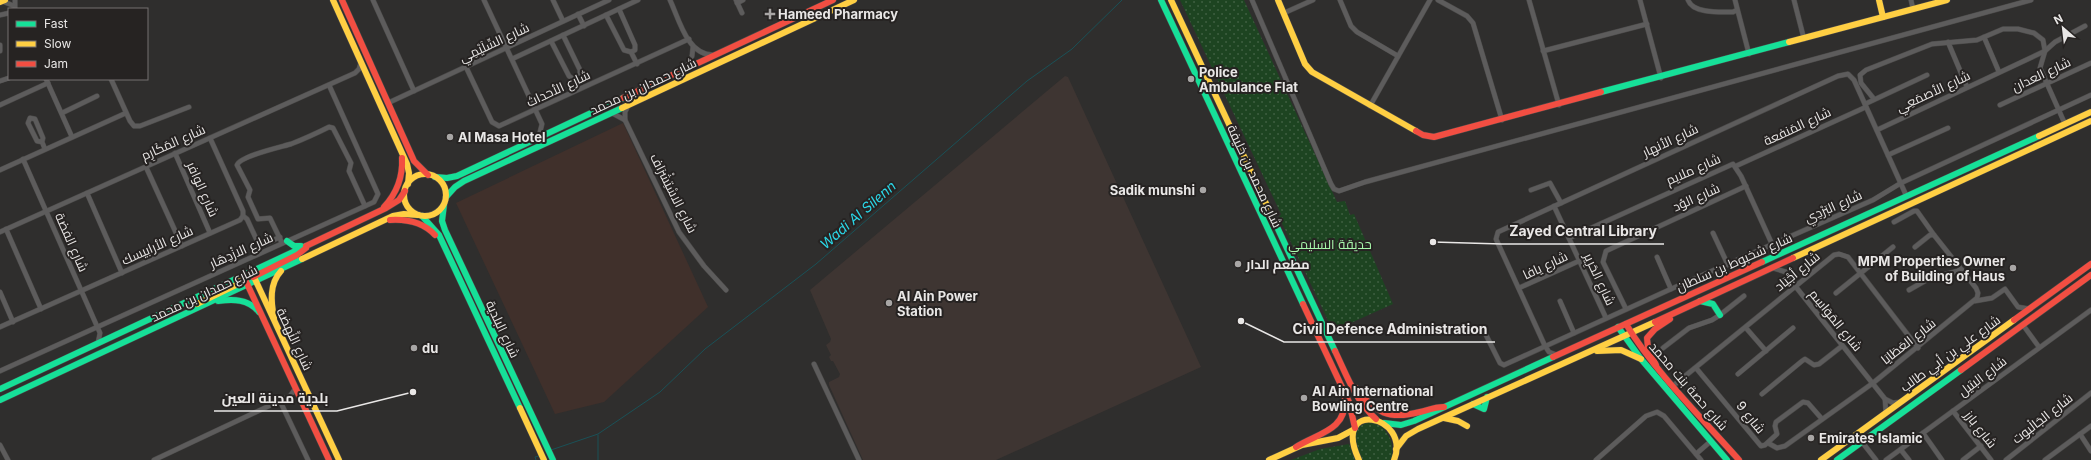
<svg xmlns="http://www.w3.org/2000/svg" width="2091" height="460" viewBox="0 0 2091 460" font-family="Inter,Cairo,sans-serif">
<defs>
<pattern id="park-dots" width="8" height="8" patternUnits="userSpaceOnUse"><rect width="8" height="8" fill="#1d4421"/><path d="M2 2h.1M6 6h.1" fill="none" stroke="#3e5f41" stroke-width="1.8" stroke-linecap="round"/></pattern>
</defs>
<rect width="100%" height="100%" fill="#2f2e2d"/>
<polygon fill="#3e3532" points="1065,76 1068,77 1201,367 996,460 863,460 829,385 829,382 839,377 840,374 833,361 831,361 829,357 831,355 826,345 830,342 831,339 810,290"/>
<polygon fill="#40302b" points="623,123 708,307 604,402 555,414 456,203"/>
<g fill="url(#park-dots)">
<polygon points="1180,0 1244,0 1337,202 1345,201 1350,215 1354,214 1393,304 1333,331 1279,217 1281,214"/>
<path d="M1367 422 1378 423C1391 436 1393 441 1392 460H1362L1354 444 1357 428Z"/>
<polygon points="1349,444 1355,460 1291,460 1320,449"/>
</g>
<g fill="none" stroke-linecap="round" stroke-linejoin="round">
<g stroke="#1a5157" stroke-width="1">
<polyline points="551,450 598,434 660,392 705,349 816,264 1027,81 1072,49 1122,0"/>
<polyline points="536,460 535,457 539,456"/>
<polyline points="598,460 598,435"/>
</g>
<defs>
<g id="street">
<polyline points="15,0 15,9"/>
<polyline points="373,0 414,91"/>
<polyline points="484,0 542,124 539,136"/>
<polyline points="553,0 563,21"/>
<path d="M670 0C679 19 687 55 713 55"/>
<polyline points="736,0 742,13"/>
<polyline points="1252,0 1331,184 1334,189 1339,191 1365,182 2031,0"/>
<polyline points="1340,0 1351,26 1357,32 1398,56"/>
<polyline points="1438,0 1467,16 1473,23 1502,120"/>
<polyline points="1529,0 1559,105"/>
<polyline points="1640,0 1661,78"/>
<path d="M1688 0C1693 14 1721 12 1733 12L1737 10"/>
<polyline points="1735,0 1749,54"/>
<polyline points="1794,0 1804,39"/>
<polyline points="1911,0 1913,9"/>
<polyline points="2,1 14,6"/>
<polyline points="737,3 743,0"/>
<polyline points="1284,13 1313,0"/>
<polyline points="578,14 584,26"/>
<polyline points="0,15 9,13"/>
<polyline points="606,15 624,50 631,52 635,50 635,45 619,9"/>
<polyline points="1984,37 1999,72"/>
<polyline points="551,41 569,76 573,79 578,78 580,75 580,70 563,35"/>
<polyline points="1948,42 1967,87"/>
<polyline points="0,45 0,51"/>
<polyline points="1543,51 1647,24"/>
<polyline points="631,52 637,64"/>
<polyline points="512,59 638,0"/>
<polyline points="466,67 492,122 499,126 689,39"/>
<polyline points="687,67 692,56 693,47"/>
<polyline points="46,79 72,137"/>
<polyline points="111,79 130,121 134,126 140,126 189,107"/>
<polyline points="0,81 9,78"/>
<polyline points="1874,99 1861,83 1860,75 1866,70 1932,44 1977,40 2003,29 2018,29 2034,33 2043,40 2045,51 2040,68 2065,124"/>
<polyline points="388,103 609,0"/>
<polyline points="1865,104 1927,75"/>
<polyline points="0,105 48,83"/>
<polyline points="2000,105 2091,63"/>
<polyline points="628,106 625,112 625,120 679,232 704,266 726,290"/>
<polyline points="1370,106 1430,0"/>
<polyline points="62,113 97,96"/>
<polyline points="612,113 625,120"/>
<polyline points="1877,130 2045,51 2055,42 2085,26"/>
<polyline points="42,142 37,141 28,123 30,118 35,119 43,138 42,142 45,149"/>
<polyline points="175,153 210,233"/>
<polyline points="1888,155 1948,128"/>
<polyline points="23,159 100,333 98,343"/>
<polyline points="1736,166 1866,107"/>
<polyline points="146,167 182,246"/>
<polyline points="0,170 126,113"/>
<polyline points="1531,190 1550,183 1561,203"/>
<polyline points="87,193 122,273"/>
<polyline points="1554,206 1606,318"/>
<polyline points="243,216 247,219 259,245 263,245 280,237"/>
<polyline points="1894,222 1914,211 1917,211 1934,235"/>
<polyline points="6,229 41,309"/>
<polyline points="0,232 355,73 359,69 361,62"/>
<polyline points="1713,233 1728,265"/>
<polyline points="1569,238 1733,164 1741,176 1777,255"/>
<path d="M282 243 270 218 258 219 248 197 250 190 237 165C240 156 281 147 291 144 304 139 317 133 329 127L333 128 351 163 349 171 365 206"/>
<polyline points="1657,257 1671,289"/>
<polyline points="1773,268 1786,272 1796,287 1885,399 1893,403 1900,402"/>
<polyline points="1519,288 1579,261"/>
<polyline points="1909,290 1930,278 1962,270"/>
<polyline points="0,292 13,322"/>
<polyline points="1836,293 1893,247"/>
<polyline points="1560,301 1574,333"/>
<polyline points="1975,301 1992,298 2005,289 2018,307 2030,309"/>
<polyline points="1626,309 1603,262 1606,251 1746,186"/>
<polyline points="2023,325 2039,347"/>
<polyline points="0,327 240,220 243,216 243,211 210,138"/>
<polyline points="1746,328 1766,351"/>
<polyline points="1484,331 1500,363 1504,365 1671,289 1873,200 1901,183 2091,95"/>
<polyline points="1663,348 1689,328 1712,320 1720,315 1744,296"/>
<polyline points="1557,355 1549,352 1545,346 1496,239 1498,232 1838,76 1848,74 1854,80 1906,195"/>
<polyline points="814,364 859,460"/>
<polyline points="1696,368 1761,446 1765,445 1777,434 1775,426 1776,422 1803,402 1808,403 1822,419"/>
<polyline points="0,371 374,202 378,194 329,85"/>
<polyline points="1738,374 1793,328"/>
<polyline points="1674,385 1834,255 1839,254 1848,257 1918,348"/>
<polyline points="1762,394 1802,361 1805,359 1814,365 1819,364 1842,346"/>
<polyline points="1885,399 1886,413"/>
<polyline points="280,401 308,460"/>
<polyline points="1953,411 1991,460"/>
<polyline points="1923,433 1942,460"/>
<polyline points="2080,434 2091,451"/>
<polyline points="1862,442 1876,460"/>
<polyline points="1768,443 1777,448 1785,446 1873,383 1977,298 1978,293 1976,288 1934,235 1930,235 1915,247"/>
<polyline points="0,445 8,460"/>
<polyline points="1901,450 1909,460"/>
<polyline points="1696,454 1711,441"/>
<polyline points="154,460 290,396 295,389"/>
<polyline points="1596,460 1646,416 1657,412 1664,416 1701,460"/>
<polyline points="1886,460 2091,310"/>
<polyline points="1963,460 1981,446"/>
<polyline points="2006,460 2091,393"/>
<polyline points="2045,460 2091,426"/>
</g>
<g id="fast">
<polyline points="1161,0 1303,304"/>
<polyline points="1601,92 1789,42"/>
<polyline points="435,177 447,178 457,176 623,98"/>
<polyline points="446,197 455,187 464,181 622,108"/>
<polyline points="444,205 442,221 445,230 553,460"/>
<polyline points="1270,212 1335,351"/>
<polyline points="422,216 439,235 520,408"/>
<polyline points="287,241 294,246 301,246"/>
<polyline points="1762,262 2039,136"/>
<path d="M218 301C234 299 248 299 259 312"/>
<polyline points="1700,301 1713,304 1720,315"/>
<polyline points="1618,327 1641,359 1727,460"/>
<polyline points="0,389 306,246"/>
<polyline points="0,400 302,259"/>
<polyline points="1473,404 1484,409 1487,397"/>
<polyline points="1384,423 1401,425 1414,421 1553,357"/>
<polyline points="1837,460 1961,370"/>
</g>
<g id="slow">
<polyline points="333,0 407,164 409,173 408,184"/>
<polyline points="1171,0 1270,212"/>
<polyline points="1278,0 1305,64 1312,72 1416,131"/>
<polyline points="1879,0 1883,17"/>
<polyline points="0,2 5,0"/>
<polyline points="1789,42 1947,0"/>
<polyline points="622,108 854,0"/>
<polyline points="2039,136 2091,112"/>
<circle cx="425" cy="195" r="21"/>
<polyline points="1793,258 2091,121"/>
<polyline points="302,259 393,216 404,214 418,215"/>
<polyline points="254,277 339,460"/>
<polyline points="197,304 238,284 240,280 237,278"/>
<path d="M274 318C271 302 269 284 281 271"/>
<polyline points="1597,351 1621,350 1641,359"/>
<polyline points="520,408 544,460"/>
<polyline points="1444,418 1458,421 1467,426"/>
<polyline points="1396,449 1406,436 1418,429 1655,322"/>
<polyline points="1269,460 1302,445 1338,438 1353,430"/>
<path d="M1359 460C1330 398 1412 415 1394 460"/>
<polyline points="1821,460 2014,320"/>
</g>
<g id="jam">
<polyline points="342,0 414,161 428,175"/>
<polyline points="623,98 833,0"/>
<polyline points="1416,131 1423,135 1434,137 1601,92"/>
<path d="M384 207C397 193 403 177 402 158"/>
<path d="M390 220C407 219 423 222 435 235"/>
<polyline points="306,246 386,208 399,200 405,191"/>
<polyline points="243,275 329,460"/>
<polyline points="253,277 297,255 306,248"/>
<polyline points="1303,304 1349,402 1355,428"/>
<polyline points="2014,320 2091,264"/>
<polyline points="1655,322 1793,258"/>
<path d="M1626 324C1654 371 1702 418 1739 460"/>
<path d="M1335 351C1347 376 1355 400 1376 419"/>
<polyline points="1553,357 1762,262"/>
<polyline points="1656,365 1648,348 1647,338 1655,329 1670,319"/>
<polyline points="1961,370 2091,275"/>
<path d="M1356 388C1375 413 1389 420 1420 412 1428 410 1435 407 1444 407"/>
<path d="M1296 447C1318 433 1346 431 1345 399"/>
</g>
</defs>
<use href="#street" stroke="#4a4948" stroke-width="5.5"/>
<use href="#fast" stroke="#4a4948" stroke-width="7"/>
<use href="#slow" stroke="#4a4948" stroke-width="7"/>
<use href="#jam" stroke="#4a4948" stroke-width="7"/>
<use href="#street" stroke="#5d5c5c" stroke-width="4.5"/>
<use href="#fast" stroke="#16e098" stroke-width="6"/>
<use href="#slow" stroke="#ffcf43" stroke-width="6"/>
<use href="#jam" stroke="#f24e42" stroke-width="6"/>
</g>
<g fill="#a8a6a5" stroke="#262322" stroke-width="1.5">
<path d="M768 8h4v4h4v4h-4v4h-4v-4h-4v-4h4z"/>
<circle cx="1191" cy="79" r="4"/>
<circle cx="450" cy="137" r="4"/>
<circle cx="1203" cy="190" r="4"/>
<circle cx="1238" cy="264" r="4"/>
<circle cx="2013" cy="268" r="4"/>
<circle cx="889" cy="303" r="4"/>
<circle cx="414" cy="348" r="4"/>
<circle cx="1304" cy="398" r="4"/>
<circle cx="1811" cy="438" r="4"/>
</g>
<g text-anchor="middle" stroke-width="4" stroke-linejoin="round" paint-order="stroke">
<g font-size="13" font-weight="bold" fill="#e9e7e6" stroke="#262322" text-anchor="start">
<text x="778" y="19">Hameed Pharmacy</text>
<text x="1199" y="77">Police<tspan x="1199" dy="15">Ambulance Flat</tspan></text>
<text x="458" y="142">Al Masa Hotel</text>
<text x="1195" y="195" text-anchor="end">Sadik munshi</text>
<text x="2005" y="266" text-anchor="end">MPM Properties Owner<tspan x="2005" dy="15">of Building of Haus</tspan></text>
<text x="1246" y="269">مطعم الدار</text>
<text x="897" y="301">Al Ain Power<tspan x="897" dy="15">Station</tspan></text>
<text x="422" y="353">du</text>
<text x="1312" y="396">Al Ain International<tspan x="1312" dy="15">Bowling Centre</tspan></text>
<text x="1819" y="443">Emirates Islamic</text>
</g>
<g font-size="13" fill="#e9e7e6" stroke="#262322">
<text transform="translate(494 42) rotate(-25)" y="5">شارع السِّلَيْمِي</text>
<text transform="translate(2041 74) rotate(-25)" y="5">شارع العدان</text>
<text transform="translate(643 86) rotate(-25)" y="5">شارع حمدان بن محمد</text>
<text transform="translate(558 88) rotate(-25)" y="5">شارع الأحداث</text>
<text transform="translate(1933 91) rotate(-25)" y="5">شارع الأصمَعِي</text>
<text transform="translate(1797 126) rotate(-25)" y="5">شارع المَنفعة</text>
<text transform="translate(1670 140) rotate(-25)" y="5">شارع الأنهار</text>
<text transform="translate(173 142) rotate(-24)" y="5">شارع المَكَارِم</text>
<text transform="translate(1693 169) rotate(-24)" y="5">شارع ملايم</text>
<text transform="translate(1255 176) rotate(65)" y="5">شارع محمد بن خليفة</text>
<text transform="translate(203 189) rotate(66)" y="5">شارع الوافر</text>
<text transform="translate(674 193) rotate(63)" y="5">شارع الاسْتِشْرَاف</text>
<text transform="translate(1696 197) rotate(-24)" y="5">شارع الوُد</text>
<text transform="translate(1833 206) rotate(-24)" y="5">شارع البَرْدِي</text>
<text transform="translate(72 242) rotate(66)" y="5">شارع الفضة</text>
<text transform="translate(157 245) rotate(-24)" y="5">شارع الأرابيسك</text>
<text transform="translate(241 250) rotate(-24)" y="5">شارع الازْدِهَار</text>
<text transform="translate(1734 262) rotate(-24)" y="5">شارع شخبوط بن سلطان</text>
<text transform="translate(1545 265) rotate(-25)" y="5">شارع يافا</text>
<text transform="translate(1797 271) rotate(-39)" y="5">شارع أجْيَاد</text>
<text transform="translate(1600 279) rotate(65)" y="5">شارع الحَرِير</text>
<text transform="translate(204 293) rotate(-25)" y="5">شارع حمدان بن محمد</text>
<text transform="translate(1836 320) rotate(51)" y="5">شارع المَوَاسِم</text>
<text transform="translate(503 329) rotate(65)" y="5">شارع البلدية</text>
<text transform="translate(295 339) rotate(65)" y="5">شارع النَّهضة</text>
<text transform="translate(1908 341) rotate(-38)" y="5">شارع العَطَايَا</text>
<text transform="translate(1950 353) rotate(-36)" y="5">شارع علي بن أبي طالب</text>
<text transform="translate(1982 376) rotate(-37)" y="5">شارع البتيل</text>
<text transform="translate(1689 386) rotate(49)" y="5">شارع حصة بنت محمد</text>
<text transform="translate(1751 417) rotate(51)" y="5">شارع 9</text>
<text transform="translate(2042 418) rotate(-38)" y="5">شارع الجَالْبوت</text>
<text transform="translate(1981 429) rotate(52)" y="5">شارع بارز</text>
</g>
<g font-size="13" fill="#a8f9ac" stroke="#262322">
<text x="1330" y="249">حديقة السليمي</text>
</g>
<g font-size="14" font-style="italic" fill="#2bd7e7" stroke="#262322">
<text transform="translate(858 215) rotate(-41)" y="5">Wadi Al Silenn</text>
</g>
</g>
<path fill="none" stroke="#e9e7e6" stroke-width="1.5" d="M1433 242L1501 244H1664M1241 321L1284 342H1495M413 392L337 411H214"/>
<g fill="#e9e7e6" stroke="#262322" stroke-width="1.5">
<circle cx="1433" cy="242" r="4"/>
<circle cx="1241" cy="321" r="4"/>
<circle cx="413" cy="392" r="4"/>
</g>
<g font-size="14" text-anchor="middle" font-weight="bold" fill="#e9e7e6" stroke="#262322" stroke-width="4" stroke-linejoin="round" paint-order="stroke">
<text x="1583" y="236">Zayed Central Library</text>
<text x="1390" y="334">Civil Defence Administration</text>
<text x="275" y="403">بلدية مدينة العين</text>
</g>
<rect x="8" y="8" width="140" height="72" fill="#262322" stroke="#747170"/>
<rect x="16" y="21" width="20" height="6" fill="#16e098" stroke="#747170"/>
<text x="44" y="28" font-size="12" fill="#e9e7e6">Fast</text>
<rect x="16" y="41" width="20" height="6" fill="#ffcf43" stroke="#747170"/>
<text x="44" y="48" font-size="12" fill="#e9e7e6">Slow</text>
<rect x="16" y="61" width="20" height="6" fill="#f24e42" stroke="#747170"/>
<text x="44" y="68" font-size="12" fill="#e9e7e6">Jam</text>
<g transform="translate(2063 28) rotate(332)" stroke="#262322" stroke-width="3" paint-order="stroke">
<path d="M0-3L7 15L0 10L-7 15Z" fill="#e9e7e6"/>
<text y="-6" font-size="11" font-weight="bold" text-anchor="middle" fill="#e9e7e6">N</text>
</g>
</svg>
